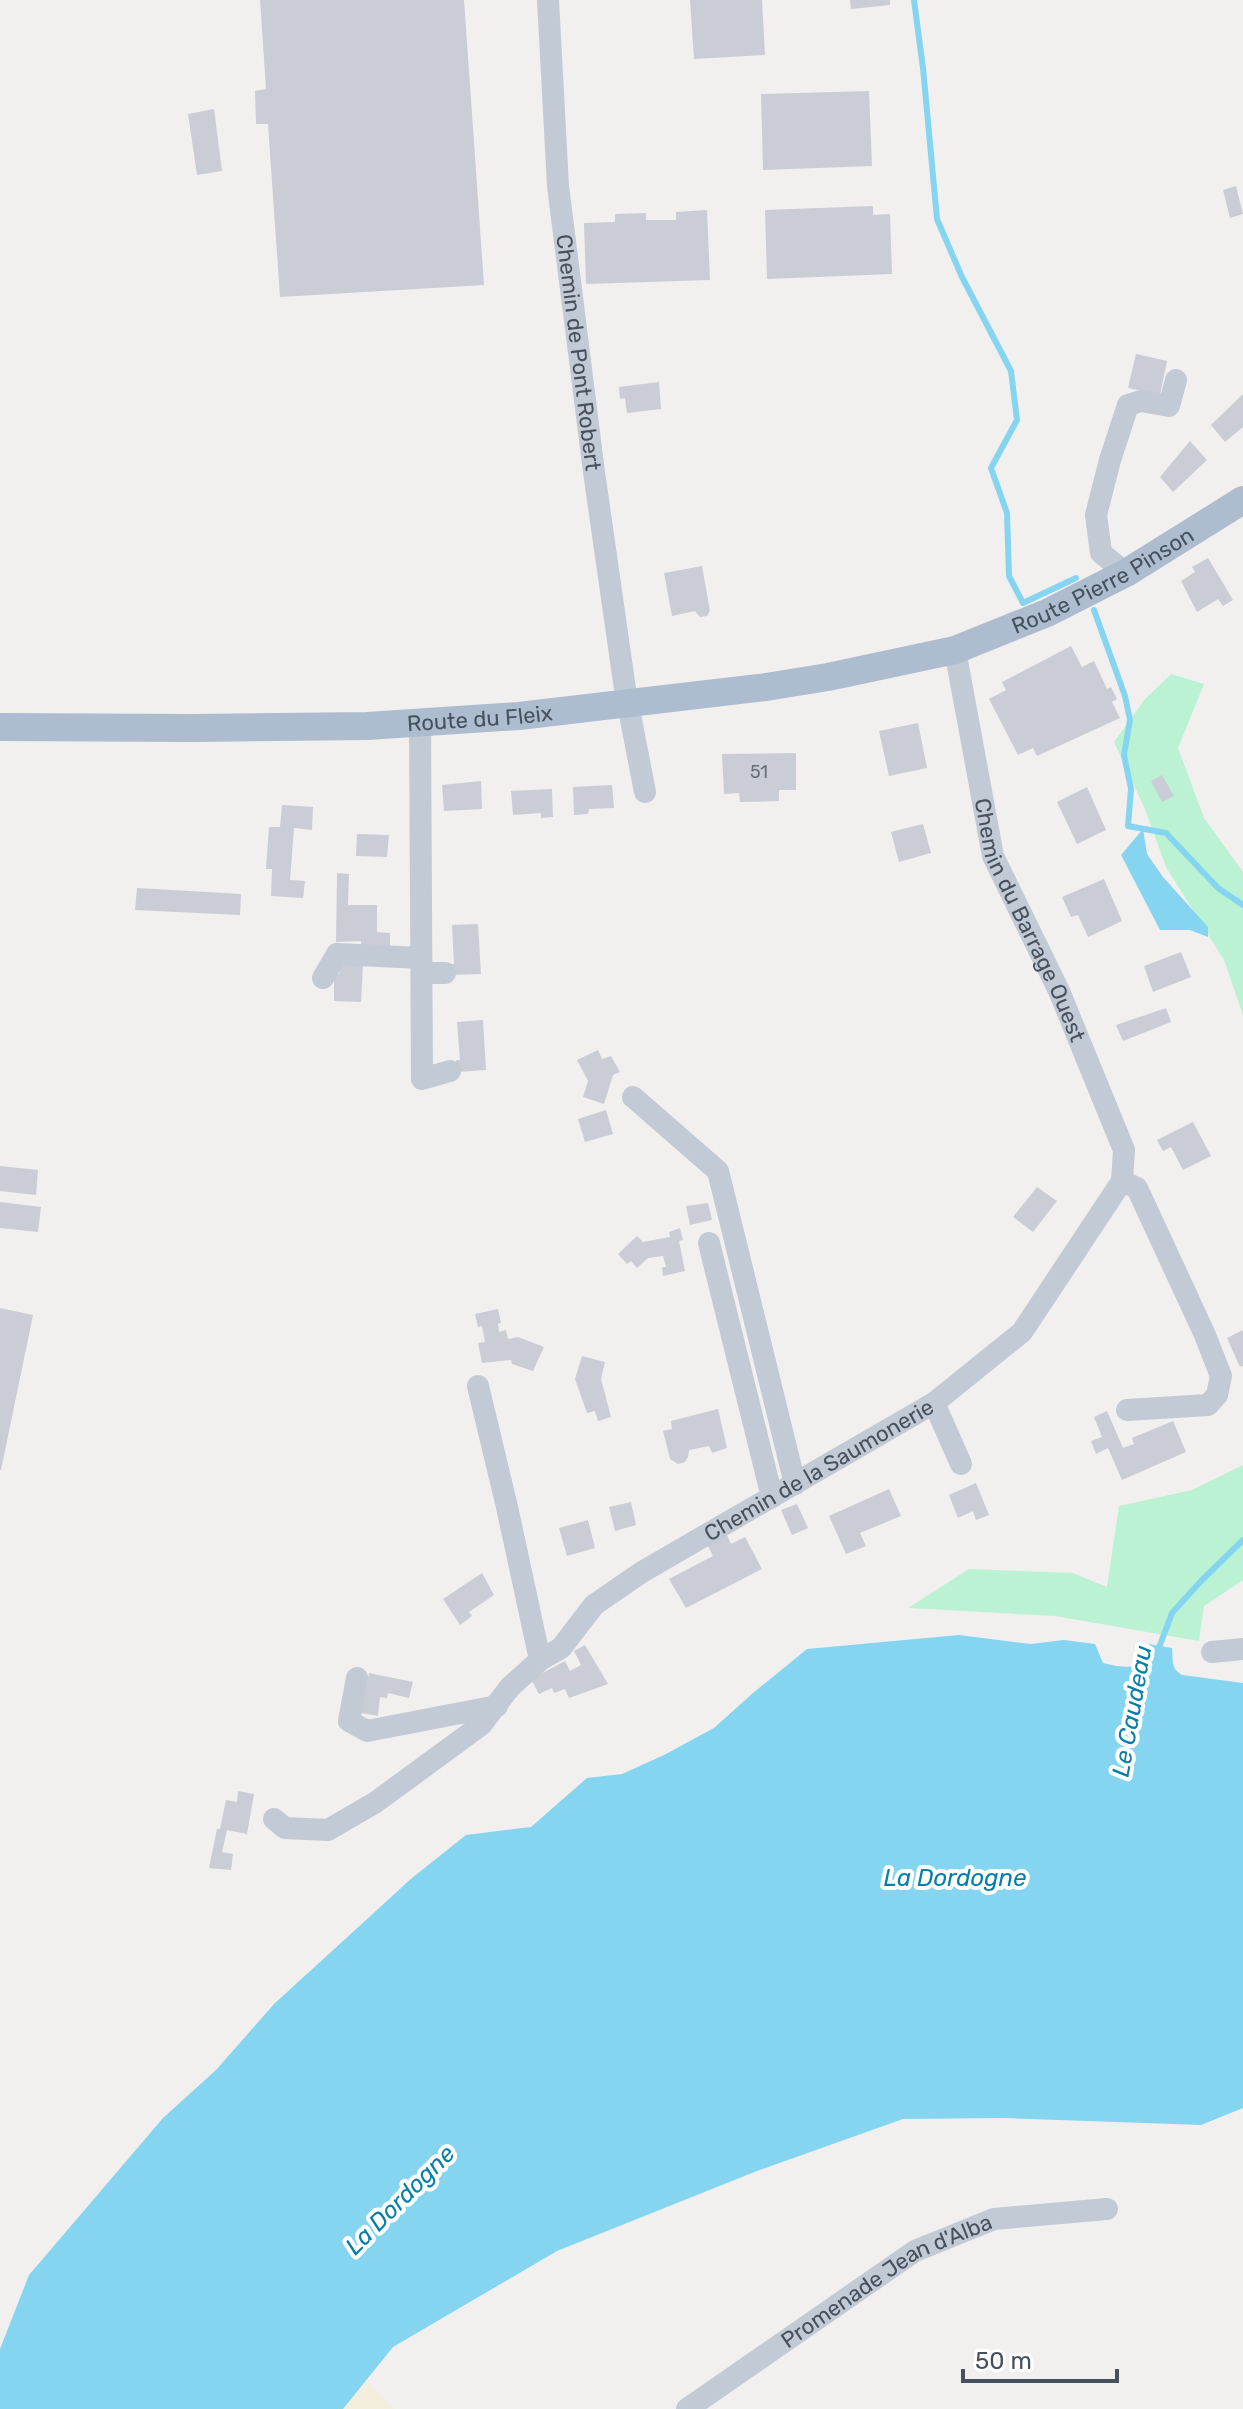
<svg xmlns="http://www.w3.org/2000/svg" width="1243" height="2409" viewBox="0 0 1243 2409" font-family="Rubik,sans-serif">
<rect width="100%" height="100%" fill="#f2efef"/>
<g fill="#bbf2d3">
<polygon points="1171,674 1204,684 1178,748 1204,818 1243,872 1243,1015 1224,960 1166,867 1145,809 1114,742 1145,699"/>
<polygon points="1243,1465 1243,1580 1204,1606 1199,1641 1055,1616 908,1608 969,1569 1073,1573 1107,1587 1119,1506 1192,1490"/>
</g>
<polygon fill="#f4eedf" points="366,2380 394,2409 343,2409"/>
<g fill="#85d5f1">
<polygon points="1143,829 1147,854 1163,877 1208,927 1208,937 1190,930 1160,930 1121,855"/>
<path d="M959 1635 1031 1644 1064 1640 1095 1644 1103 1663C1126 1668 1144 1673 1149 1644L1172 1648C1173 1660 1171 1669 1182 1675L1243 1683V2108L1201 2125 1005 2118 903 2119 757 2171 557 2251 393 2347 343 2409H0V2349L29 2275 163 2118 216 2070 274 2004 412 1878 466 1835 531 1827 587 1778 622 1774 664 1755 714 1728 753 1693 807 1649Z"/>
</g>
<g fill="none" stroke-linecap="round" stroke-linejoin="round">
<g stroke="#85d5f1" stroke-width="6">
<polyline points="914,0 923,68 937,219 962,277 1011,371 1017,420 991,468 1007,513 1009,576 1023,603 1076,578"/>
<polyline points="1094,610 1125,696 1130,720 1124,755 1131,789 1128,826 1166,833 1218,888 1243,905"/>
<polyline points="1157,1653 1172,1613 1201,1581 1243,1540"/>
</g>
</g>
<g fill="#cacdd5">
<polygon points="260,0 464,0 484,285 280,297 268,124 256,124 255,91 266,89"/>
<polygon points="690,0 762,0 765,55 694,59"/>
<polygon points="850,0 890,0 890,5 851,9"/>
<polygon points="869,91 872,166 763,170 761,94"/>
<polygon points="214,109 222,171 197,175 188,114"/>
<polygon points="1236,186 1243,214 1230,218 1223,190"/>
<polygon points="873,206 873,215 890,214 892,274 767,279 765,210"/>
<polygon points="707,210 710,280 586,284 584,223 615,222 615,214 646,213 646,220 676,220 676,212"/>
<polygon points="1136,354 1167,361 1160,395 1128,388"/>
<polygon points="659,382 661,409 627,413 625,398 620,399 619,387"/>
<polygon points="1243,394 1243,427 1225,442 1211,425"/>
<polygon points="1190,441 1207,460 1173,492 1160,477"/>
<polygon points="1208,558 1233,600 1223,606 1218,599 1197,612 1181,581 1195,572 1192,567"/>
<polygon points="702,566 710,611 707,616 700,617 695,611 672,616 664,573"/>
<polygon points="1071,646 1082,667 1094,661 1107,689 1111,687 1117,699 1112,702 1120,718 1037,756 1033,748 1018,755 989,699 1006,690 1002,682"/>
<polygon points="918,723 927,768 889,776 879,731"/>
<polygon points="796,753 796,790 779,790 779,801 740,802 739,793 724,794 722,754"/>
<polygon points="1162,775 1174,796 1162,802 1151,781"/>
<polygon points="481,781 482,809 444,811 442,785"/>
<polygon points="612,785 614,808 589,809 588,814 574,815 573,787"/>
<polygon points="1087,787 1106,830 1077,844 1057,802"/>
<polygon points="552,789 553,817 541,818 541,813 513,815 511,791"/>
<polygon points="282,805 313,807 312,830 294,828 290,880 305,881 303,898 271,896 272,869 266,869 269,827 280,827"/>
<polygon points="923,824 931,853 899,862 891,832"/>
<polygon points="357,834 389,835 387,857 356,856"/>
<polygon points="337,873 349,874 348,905 377,905 377,932 390,933 390,946 361,945 361,941 336,942"/>
<polygon points="1104,879 1122,921 1088,937 1078,915 1071,917 1062,897"/>
<polygon points="137,888 241,894 240,915 135,910"/>
<polygon points="478,924 481,974 451,975 450,964 454,964 452,925"/>
<polygon points="1181,952 1191,977 1153,992 1144,966"/>
<polygon points="340,964 363,964 361,1002 334,1001 334,974 339,974"/>
<polygon points="1166,1008 1171,1022 1123,1041 1116,1025"/>
<polygon points="483,1020 486,1070 457,1072 456,1060 460,1060 457,1022"/>
<polygon points="598,1050 602,1059 611,1056 620,1072 613,1075 604,1104 583,1097 588,1081 577,1060"/>
<polygon points="606,1110 613,1134 585,1142 578,1119"/>
<polygon points="1193,1122 1211,1156 1183,1170 1171,1147 1163,1151 1157,1140"/>
<polygon points="0,1166 38,1170 36,1195 0,1191"/>
<polygon points="1037,1187 1057,1201 1033,1232 1013,1217"/>
<polygon points="0,1202 41,1207 38,1232 0,1228"/>
<polygon points="708,1203 712,1220 690,1225 686,1206"/>
<polygon points="680,1228 683,1240 679,1241 685,1271 663,1276 662,1267 666,1267 663,1256 648,1258 637,1268 631,1261 627,1264 618,1254 637,1236 643,1242 670,1237 669,1232"/>
<polygon points="0,1308 33,1315 1,1470 0,1470"/>
<polygon points="498,1309 501,1323 498,1324 499,1332 506,1330 508,1339 518,1337 544,1347 533,1371 512,1364 511,1360 482,1363 478,1343 485,1342 482,1326 478,1327 475,1314"/>
<polygon points="1243,1330 1243,1366 1240,1367 1227,1338"/>
<polygon points="582,1356 605,1362 601,1379 611,1417 598,1421 595,1411 587,1413 575,1379"/>
<polygon points="718,1409 727,1448 712,1453 709,1446 689,1450 688,1457 685,1462 678,1464 670,1459 663,1431 672,1429 671,1421"/>
<polygon points="1107,1411 1123,1448 1134,1444 1132,1438 1173,1421 1186,1452 1122,1480 1108,1448 1096,1454 1091,1441 1102,1437 1094,1417"/>
<polygon points="976,1483 989,1515 976,1520 973,1511 958,1518 949,1495"/>
<polygon points="889,1489 901,1516 860,1533 866,1546 846,1554 829,1516"/>
<polygon points="631,1502 636,1525 615,1531 609,1507"/>
<polygon points="797,1504 808,1528 792,1535 781,1510"/>
<polygon points="588,1520 595,1548 567,1556 559,1528"/>
<polygon points="726,1533 731,1544 745,1537 762,1569 686,1608 669,1579 713,1556 707,1544"/>
<polygon points="482,1573 494,1595 469,1612 472,1616 460,1625 443,1599"/>
<polygon points="585,1645 608,1684 569,1698 565,1689 554,1693 552,1688 539,1694 531,1679 565,1661 570,1671 581,1665 574,1651"/>
<polygon points="369,1673 413,1682 409,1698 388,1693 387,1698 380,1697 378,1716 361,1713"/>
<polygon points="238,1791 254,1794 247,1834 227,1830 222,1852 233,1854 231,1870 209,1868 217,1829 220,1829 226,1800 237,1802"/>
</g>
<g fill="none" stroke-linecap="round" stroke-linejoin="round">
<g stroke="#c1cad5" stroke-width="22">
<path id="s1" d="M548 0 558 186 594 472 625 689 645 792"/>
<polyline points="1126,573 1101,553 1096,515 1110,460 1128,405 1141,401 1169,406 1176,380"/>
<path id="s2" d="M955 650 993 856 1059 991 1124 1150 1122 1181"/>
<polyline points="420,722 422,1079 450,1071"/>
<polyline points="422,973 445,973"/>
<polyline points="323,978 337,954 421,958"/>
<polyline points="633,1097 718,1171 795,1484"/>
<polyline points="1122,1181 1137,1188 1205,1335 1221,1376 1217,1395 1208,1405 1127,1410"/>
<polyline points="709,1243 772,1497"/>
<polyline points="478,1386 507,1507 540,1660"/>
<polyline points="934,1403 961,1464"/>
<polyline points="1212,1652 1243,1649"/>
<polyline points="357,1678 349,1721 367,1731 497,1706"/>
<path id="s3" d="M274 1819 285 1828 328 1830 376 1802 481 1725 510 1687 540 1660 561 1648 594 1605 642 1572 934 1403 1022 1332 1122 1181"/>
<path id="s4" d="M687 2409 915 2251 994 2219 1107 2209"/>
</g>
<path stroke="#adbccf" stroke-width="28" id="s5" d="M0 727 192 728 367 726 519 716 766 687 828 677 955 650 1047 613 1126 573 1243 500"/>
</g>
<g text-anchor="middle" stroke-width="8" stroke-linejoin="round" paint-order="stroke">
<g font-size="18" fill="#67707b">
<text x="759" y="778">51</text>
</g>
<g font-size="22" fill="#46515d" stroke="#fff">
<text dy="8" stroke="none"><textPath href="#s1" startOffset="354">Chemin de Pont Robert</textPath></text>
<text dy="8" stroke="none"><textPath href="#s5" startOffset="1124">Route Pierre Pinson</textPath></text>
<text dy="8" stroke="none"><textPath href="#s5" startOffset="480">Route du Fleix</textPath></text>
<text dy="8" stroke="none"><textPath href="#s2" startOffset="282">Chemin du Barrage Ouest</textPath></text>
<text dy="8" stroke="none"><textPath href="#s3" startOffset="672">Chemin de la Saumonerie</textPath></text>
<text dy="8" stroke="none"><textPath href="#s4" startOffset="238">Promenade Jean d'Alba</textPath></text>
</g>
<g font-size="24" font-style="italic" fill="#057eaa" stroke="#fff">
<text transform="translate(1132 1711) rotate(-80)" y="8">Le Caudeau</text>
<text x="955" y="1886">La Dordogne</text>
<text transform="translate(400 2200) rotate(-45)" y="8">La Dordogne</text>
</g>
</g>
<path d="M963 2369v12h154v-12" fill="none" stroke="#46515d" stroke-width="4"/>
<text x="975" y="2369" font-size="24" fill="#46515d" stroke="#ffffff" stroke-width="6" paint-order="stroke">50 m</text>
</svg>
